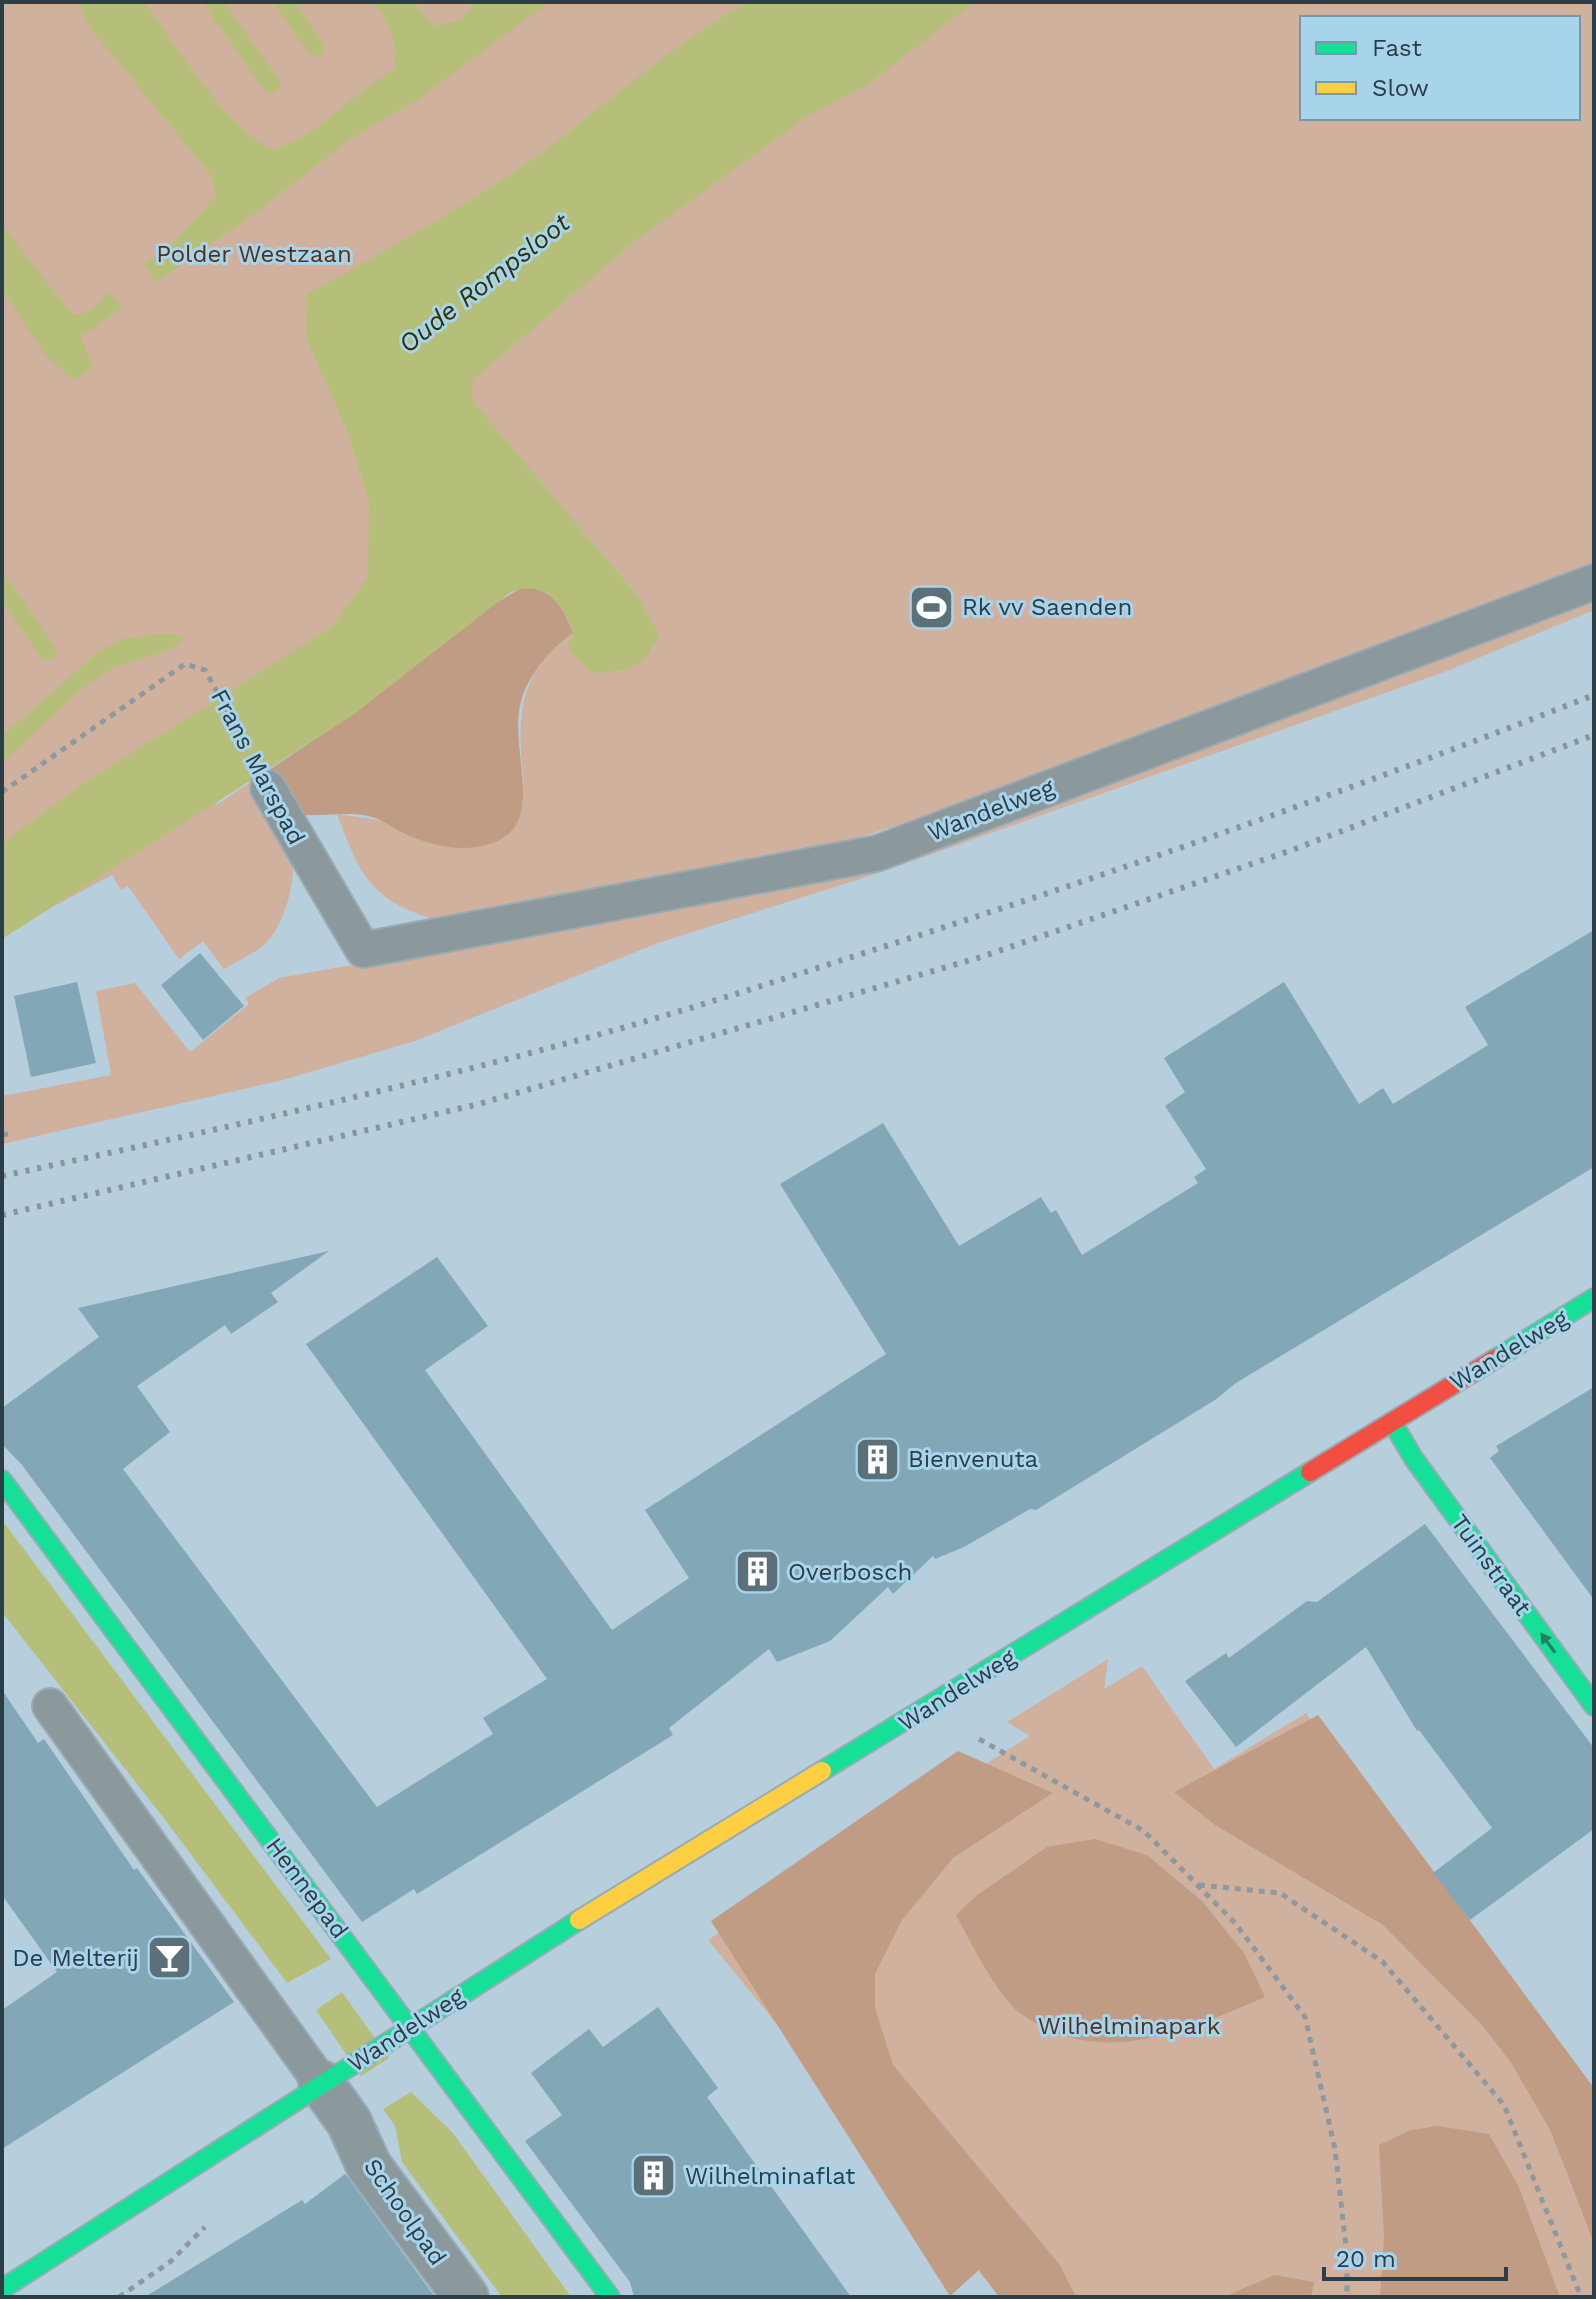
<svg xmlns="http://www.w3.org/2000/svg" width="1596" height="2299" viewBox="0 0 1596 2299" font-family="'Work Sans',sans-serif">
<rect width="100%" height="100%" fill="#b7cfdc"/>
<g fill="#d0b19e" fill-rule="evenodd">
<path d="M2 2H1594V574L1200 725 846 842 447 923C374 903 362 882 337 814L385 821 404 834 524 785C517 721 515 674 573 633L590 672C619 674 635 669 654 648L638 596 491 423 215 806 255 779 293 865C294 888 283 925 267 942 256 953 237 961 224 969L203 941 179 959 128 886 121 890 112 875 2 934ZM1302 18H1578V118H1302Z"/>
<polygon points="1594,590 1594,610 1447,671 876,874 658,943 415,1041 283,1080 2,1144 2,1096 111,1075 96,991 135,983 190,1052 249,1004 245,998 279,978 751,893"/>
<polygon points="1108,1659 1104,1689 1142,1666 1214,1769 1306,1713 1594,2102 1594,2297 1000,2297 708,1940 1030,1736 1007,1722"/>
</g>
<g fill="#c19c85">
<path d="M523 587C552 588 564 607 573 633 550 649 526 677 520 706 509 762 557 842 466 848 447 849 424 842 407 835 393 829 384 819 368 816 344 811 319 818 295 814L266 772 359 710 484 610Z"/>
<polygon points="1318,1715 1594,2088 1594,2243 1551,2132 1512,2064 1482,2025 1383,1925 1215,1825 1174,1792"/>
<polygon points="958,1751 1053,1793 953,1858 902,1920 875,1974 875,2008 893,2065 1060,2265 1076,2297 999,2297 979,2270 950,2296 711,1921"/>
<path d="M1095 1839 1147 1855 1202 1901 1244 1953 1265 1997C1186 2031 1098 2071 1020 2013 999 1999 969 1939 956 1915L977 1895 1047 1847Z"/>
<polygon points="1438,2126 1489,2134 1518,2185 1560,2297 1380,2297 1384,2237 1379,2145 1411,2130"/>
<polygon points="1274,2275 1314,2282 1311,2297 1224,2297"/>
</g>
<g fill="#b6bf79">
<path d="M77 2H145C178 48 223 124 272 150 317 137 353 92 395 69 396 41 391 24 373 2H412L435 26 461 20 475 2H550L419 99 352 138 250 217 157 282 144 265 174 242 216 196 211 175 94 33Z"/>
<path d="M748 2H975L867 85 809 115 634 242 474 379 471 392 476 405 638 596 659 634C649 667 622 675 590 672L567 648 573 633C564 604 545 579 511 592L350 717 2 939V843L84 783 333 626 368 577 369 502 349 436 305 335 307 294C378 255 449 215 517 170 596 116 663 48 748 2Z"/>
<polygon points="2,225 73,315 88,312 109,293 123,307 81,337 93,367 74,381 45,355 2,289"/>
<path d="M168 633 184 637C177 653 129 660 112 669 70 691 39 734 2 762V736L97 653 121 639Z"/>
<polygon points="2,1520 331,1959 287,1983 166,1821 2,1612"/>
<polygon points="342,1992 389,2058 361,2076 316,2010"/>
<polygon points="411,2092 453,2133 571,2297 502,2297 402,2162 395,2126 383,2109"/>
</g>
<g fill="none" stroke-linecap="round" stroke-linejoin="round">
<g stroke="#b6bf79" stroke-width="18">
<polyline points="213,2 271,84"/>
<polyline points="284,2 315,47"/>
<polyline points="2,586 47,651"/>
</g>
</g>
<g fill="#82a7b6">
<polygon points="1594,930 1594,1167 1236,1383 1215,1400 1036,1510 1030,1509 964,1547 935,1559 933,1556 893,1594 888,1587 830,1641 777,1662 769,1649 669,1728 673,1735 417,1894 414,1889 362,1922 22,1465 2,1444 2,1408 99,1337 78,1308 329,1251 271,1293 278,1302 231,1334 225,1325 137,1386 170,1432 123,1469 377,1807 493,1734 483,1718 547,1679 306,1344 437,1257 488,1326 425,1370 612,1630 689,1578 645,1510 886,1354 780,1184 883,1123 959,1246 1041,1197 1051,1213 1056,1210 1082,1255 1198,1183 1194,1177 1206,1169 1165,1106 1185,1092 1164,1058 1284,982 1359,1104 1383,1088 1393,1104 1488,1045 1465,1007"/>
<polygon points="200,953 244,1006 203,1040 161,985"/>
<polygon points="77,982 96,1063 31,1077 14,996"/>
<polygon points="1594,1387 1594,1600 1490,1458 1499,1451 1496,1446"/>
<polygon points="1425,1524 1594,1748 1594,1829 1470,1920 1433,1873 1492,1828 1419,1730 1417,1731 1366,1647 1236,1747 1185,1681 1226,1653 1229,1658 1307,1601 1317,1602"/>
<polygon points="2,1690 38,1743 44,1739 134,1870 137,1868 234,2002 2,2149 2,2010 57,1972 2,1895"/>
<polygon points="658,2007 718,2088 707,2097 851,2297 634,2297 630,2282 525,2141 562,2115 531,2073 589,2029 603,2047"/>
<polygon points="345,2174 435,2297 145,2297 302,2200 305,2204"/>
</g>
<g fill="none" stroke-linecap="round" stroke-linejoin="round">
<defs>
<g id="lane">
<polyline points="268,788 363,950 878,853 1594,582"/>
<polyline points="50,1706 321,2083"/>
</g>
<polyline id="street" points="321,2083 349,2122 369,2166 466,2297"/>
<g id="fast">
<polyline points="1495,1359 1594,1298"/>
<polyline points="1392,1422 1414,1459 1594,1706"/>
<polyline points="2,1480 610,2297"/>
<polyline points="822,1771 1310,1472"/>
<polyline points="2,2289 579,1920"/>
</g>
<polyline id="slow" points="579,1920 822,1771"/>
<polyline id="jam" points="1310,1472 1495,1359"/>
</defs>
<use href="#lane" stroke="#98abb5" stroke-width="38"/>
<use href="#street" stroke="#98abb5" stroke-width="48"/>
<use href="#fast" stroke="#98abb5" stroke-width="22"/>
<use href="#slow" stroke="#98abb5" stroke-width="22"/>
<use href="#jam" stroke="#98abb5" stroke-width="22"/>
<g stroke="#8c99a0" stroke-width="5" stroke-dasharray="6 6" stroke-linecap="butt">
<polyline points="2,792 185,664 205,670 245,744"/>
<polyline points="2,1135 12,1133"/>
<polyline points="979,1739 1144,1831 1236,1924 1305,2017 1335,2149 1347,2256 1347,2297"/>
<polyline points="1199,1885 1280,1893 1383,1962 1504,2105 1581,2297"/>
<polyline points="119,2297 170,2262 205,2227"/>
</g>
<use href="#lane" stroke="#8c999c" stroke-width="34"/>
<use href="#street" stroke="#8c999c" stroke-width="44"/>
<use href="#fast" stroke="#16e098" stroke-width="18"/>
<use href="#slow" stroke="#ffcf43" stroke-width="18"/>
<use href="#jam" stroke="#f24e42" stroke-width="18"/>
<g stroke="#87959b" stroke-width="6" stroke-dasharray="4 8" stroke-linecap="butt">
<path d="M2 1176C190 1136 378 1094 564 1044 674 1015 783 979 892 944 1129 868 1362 786 1594 695"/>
<polyline points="2,1215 479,1104 981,957 1292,850 1594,735"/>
</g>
</g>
<defs><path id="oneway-solid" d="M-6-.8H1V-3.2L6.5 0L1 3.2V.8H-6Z" transform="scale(2)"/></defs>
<use fill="#237e67" href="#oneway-solid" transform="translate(1548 1643) rotate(-126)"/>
<defs>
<symbol id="stadium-square" viewBox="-11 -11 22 22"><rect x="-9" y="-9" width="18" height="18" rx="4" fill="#5c707a" stroke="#a8d4eb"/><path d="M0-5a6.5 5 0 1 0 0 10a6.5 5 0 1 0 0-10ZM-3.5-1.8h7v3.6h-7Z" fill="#fff"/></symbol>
<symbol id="building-square" viewBox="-11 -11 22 22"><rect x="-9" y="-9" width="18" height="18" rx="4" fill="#5c707a" stroke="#a8d4eb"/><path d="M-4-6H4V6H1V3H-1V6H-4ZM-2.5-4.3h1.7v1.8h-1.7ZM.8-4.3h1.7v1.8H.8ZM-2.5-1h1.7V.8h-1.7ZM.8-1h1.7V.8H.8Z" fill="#fff"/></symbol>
<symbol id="bar-square" viewBox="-11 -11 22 22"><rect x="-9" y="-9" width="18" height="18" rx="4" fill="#5c707a" stroke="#a8d4eb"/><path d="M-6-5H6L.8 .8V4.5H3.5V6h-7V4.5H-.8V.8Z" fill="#fff"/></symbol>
</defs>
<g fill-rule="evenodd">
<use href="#stadium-square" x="906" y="582" width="51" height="51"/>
<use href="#building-square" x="852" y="1434" width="51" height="51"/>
<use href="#building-square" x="732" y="1546" width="51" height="51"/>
<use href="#bar-square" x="144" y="1932" width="51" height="51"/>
<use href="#building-square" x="628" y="2150" width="51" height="51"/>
</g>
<g text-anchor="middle" stroke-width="6" stroke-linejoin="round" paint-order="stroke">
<g font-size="24" fill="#54301a" stroke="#a8d4eb">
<text x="254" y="262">Polder Westzaan</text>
<text x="1129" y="2034">Wilhelminapark</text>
</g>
<g font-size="24" fill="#2b3d46" stroke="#a8d4eb" text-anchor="start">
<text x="962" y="615">Rk vv Saenden</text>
<text x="908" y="1467">Bienvenuta</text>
<text x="788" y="1580">Overbosch</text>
<text x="139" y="1966" text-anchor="end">De Melterij</text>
<text x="685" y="2184">Wilhelminaflat</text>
</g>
<g font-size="24" fill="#2b3d46" stroke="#a8d4eb">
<text transform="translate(258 767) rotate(62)" y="8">Frans Marspad</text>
<text transform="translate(991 810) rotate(-21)" y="8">Wandelweg</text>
<text transform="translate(1509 1350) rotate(-31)" y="8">Wandelweg</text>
<text transform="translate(1491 1565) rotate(54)" y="8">Tuinstraat</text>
<text transform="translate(957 1690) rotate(-32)" y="8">Wandelweg</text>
<text transform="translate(307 1888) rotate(53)" y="8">Hennepad</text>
<text transform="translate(406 2030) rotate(-33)" y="8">Wandelweg</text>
<text transform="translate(405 2212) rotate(55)" y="8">Schoolpad</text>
</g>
<g font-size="26" font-style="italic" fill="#303104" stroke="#a8d4eb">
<text transform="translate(484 283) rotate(-38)" y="9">Oude Rompsloot</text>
</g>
</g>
<rect width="1596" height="2299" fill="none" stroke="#2b3d46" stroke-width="8"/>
<rect x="1300" y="16" width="280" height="104" fill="#a8d4eb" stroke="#7698a9" stroke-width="2"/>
<rect x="1316" y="42" width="40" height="12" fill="#16e098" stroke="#7698a9" stroke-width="2"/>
<text x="1372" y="56" font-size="24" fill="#2b3d46">Fast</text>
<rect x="1316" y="82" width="40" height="12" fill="#ffcf43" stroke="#7698a9" stroke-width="2"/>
<text x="1372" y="96" font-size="24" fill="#2b3d46">Slow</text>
<path d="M1324 2267v12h182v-12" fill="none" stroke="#2b3d46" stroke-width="4"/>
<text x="1336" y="2267" font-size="24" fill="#2b3d46" stroke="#a8d4eb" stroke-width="6" paint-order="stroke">20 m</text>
</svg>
